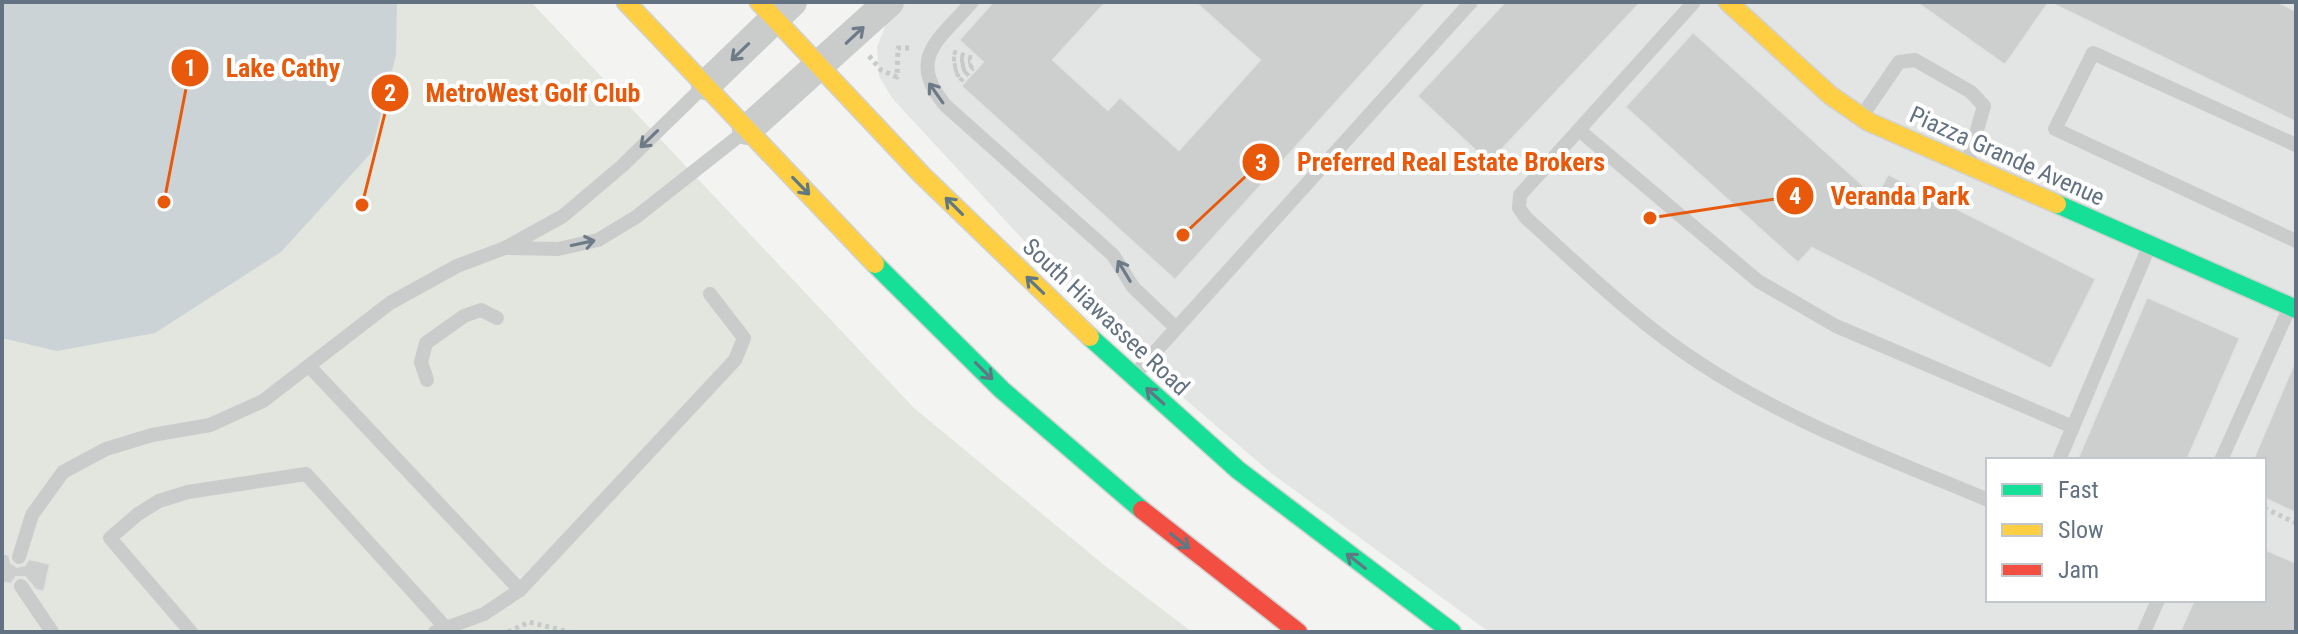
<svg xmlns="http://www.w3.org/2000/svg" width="2298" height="634" viewBox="0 0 2298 634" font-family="'Roboto Condensed',sans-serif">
<rect width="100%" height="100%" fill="#f3f4f1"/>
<path fill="#e3e5e4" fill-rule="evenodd" d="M907 2H2296V632H1489L1271 473 1114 338 892 98 879 76 877 47 888 19ZM1988 460H2264V600H1988Z"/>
<polygon fill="#e2e6df" points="2,2 531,2 914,408 1104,565 1192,632 2,632"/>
<polygon fill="#ccd3d6" points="2,2 397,2 396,55 371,153 281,252 155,333 57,351 2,338"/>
<g fill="#cdcfcf" stroke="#e2e3e1" stroke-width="2">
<polygon points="993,2 1106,2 1053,60 1108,110 1120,97 1179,150 1260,60 1195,2 1427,2 1175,280 961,86 983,62 959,40"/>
<polygon points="1505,2 1641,2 1489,163 1417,96"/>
<polygon points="1916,2 2278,2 2296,11 2296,122 2049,2 2005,65"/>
<polygon points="1693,32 1876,197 1888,174 2096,279 2051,369 1812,248 1798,263 1625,107"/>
<polygon points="2147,297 2240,338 2187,460 2077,460"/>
<polygon points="2296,359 2296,513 2264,498 2264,460 2253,460"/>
<polygon points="2264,549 2296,563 2296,632 2180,632 2194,600 2264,600"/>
<polygon points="2,553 9,555 11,563 17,567 25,565 29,559 50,564 44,592 36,590 25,577 16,577 11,584 2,582"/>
</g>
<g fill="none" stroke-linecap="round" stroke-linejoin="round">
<defs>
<g id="fast">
<polyline points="2057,204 2296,309"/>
<polyline points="875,264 1002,390 1142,510"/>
<polyline points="1090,337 1238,470 1452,632"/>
</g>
<g id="slow">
<polyline points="626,2 875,264"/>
<polyline points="759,2 922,175 1090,337"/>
<polyline points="1728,2 1830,95 1869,122 2057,204"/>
</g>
<polyline id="jam" points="1142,510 1298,632"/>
</defs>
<use href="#fast" stroke="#d0d1d1" stroke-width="21"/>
<use href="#slow" stroke="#d0d1d1" stroke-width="21"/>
<use href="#jam" stroke="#d0d1d1" stroke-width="21"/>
<g stroke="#c8cac9" stroke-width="5" stroke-dasharray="4 4" stroke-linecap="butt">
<polyline points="953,52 972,58"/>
<polyline points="869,56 881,70 897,77 898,48 913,48"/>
<polyline points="952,59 970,60"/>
<polyline points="953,66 967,63"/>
<polyline points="954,71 971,64"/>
<polyline points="956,76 973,65"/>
<polyline points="960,81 973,68"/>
<polyline points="2264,508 2296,523"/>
<polyline points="508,632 529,622 569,632"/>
</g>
<g stroke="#cacccc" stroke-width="14">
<path d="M972 2C940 39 905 58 946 106L1113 255 1133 287 1176 328"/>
<path d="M1694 2 1520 195 1519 208 1526 218C1581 267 1635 321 1698 362 1787 421 1890 459 1988 500"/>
<polyline points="1864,113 1899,62 1915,60 1971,92 1984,106 1968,161"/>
<polyline points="1579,130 1758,281 1836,326 2073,427"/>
<polyline points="2296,145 2093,53 2055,129 2296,241"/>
<polyline points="506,248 558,249 598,240 636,217 744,132"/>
<polyline points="309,366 520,590"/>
<polyline points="1136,373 1471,2"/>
<polyline points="427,380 421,362 426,343 464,316 481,310 497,318"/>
<polyline points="2059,460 2148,249"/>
<polyline points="2221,460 2288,311"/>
<polyline points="19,557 32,515 63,472 106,449 152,435 210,425 263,401 390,303 457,266 505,248 563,216 622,166 702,88"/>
<polyline points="21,586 52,632"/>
<polyline points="191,632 110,538 138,514 159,501 188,492 306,474 446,628"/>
<polyline points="435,632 484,614 520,590 735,360 744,338 710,294"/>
<polyline points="2144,632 2158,600"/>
</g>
<g stroke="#cacccc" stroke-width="30">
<polyline points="706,85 792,2"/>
<polyline points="747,130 889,2"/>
</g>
<use href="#fast" stroke="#16e098" stroke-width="18"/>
<use href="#slow" stroke="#ffcf43" stroke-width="18"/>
<use href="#jam" stroke="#f24e42" stroke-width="18"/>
</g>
<defs><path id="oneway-shaft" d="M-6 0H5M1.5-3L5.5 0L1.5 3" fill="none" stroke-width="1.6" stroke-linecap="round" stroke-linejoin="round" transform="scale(2)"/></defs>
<g stroke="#6d7b89">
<use href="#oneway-shaft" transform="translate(855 35) rotate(-43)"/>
<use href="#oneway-shaft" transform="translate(740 52) rotate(136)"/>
<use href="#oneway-shaft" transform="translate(936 93) rotate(-125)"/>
<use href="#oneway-shaft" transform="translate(649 139) rotate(136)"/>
<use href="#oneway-shaft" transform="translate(583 243) rotate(-12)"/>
<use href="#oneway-shaft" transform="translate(1124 271) rotate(-121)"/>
</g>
<g stroke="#5f7883">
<use href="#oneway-shaft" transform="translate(801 186) rotate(46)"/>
<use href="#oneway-shaft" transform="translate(954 206) rotate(-135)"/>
<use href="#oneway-shaft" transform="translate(1035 285) rotate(-136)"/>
<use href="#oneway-shaft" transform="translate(984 371) rotate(45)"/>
<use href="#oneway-shaft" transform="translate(1155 396) rotate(-138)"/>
<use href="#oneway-shaft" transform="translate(1180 541) rotate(38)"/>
<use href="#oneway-shaft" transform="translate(1356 561) rotate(-142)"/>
</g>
<g text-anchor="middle" stroke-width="8" stroke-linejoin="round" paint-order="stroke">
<g font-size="24" fill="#637282" stroke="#fff">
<text transform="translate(2007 156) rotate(24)" y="8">Piazza Grande Avenue</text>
<text transform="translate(1106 317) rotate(43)" y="8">South Hiawassee Road</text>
</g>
</g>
<path fill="none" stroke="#e8590c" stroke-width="3" d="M164 202L190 68M362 205L390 93M1183 235L1261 162M1650 218L1795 196"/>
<g fill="#e8590c" stroke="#fff" stroke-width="3">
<circle cx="164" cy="202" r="8"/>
<circle cx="362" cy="205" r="8"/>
<circle cx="1183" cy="235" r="8"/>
<circle cx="1650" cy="218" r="8"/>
<circle cx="190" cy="68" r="20"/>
<circle cx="390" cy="93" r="20"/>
<circle cx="1261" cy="162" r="20"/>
<circle cx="1795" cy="196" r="20"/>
</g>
<g font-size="24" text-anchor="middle" font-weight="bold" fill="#fff">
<text x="190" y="76">1</text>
<text x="390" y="101">2</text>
<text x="1261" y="171">3</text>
<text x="1795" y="204">4</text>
</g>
<g font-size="26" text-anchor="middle" font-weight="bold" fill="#e8590c" stroke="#fff" stroke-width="8" stroke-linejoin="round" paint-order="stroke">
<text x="283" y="77">Lake Cathy</text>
<text x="533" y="102">MetroWest Golf Club</text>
<text x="1451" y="171">Preferred Real Estate Brokers</text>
<text x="1900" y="205">Veranda Park</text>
</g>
<rect width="2298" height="634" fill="none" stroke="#637282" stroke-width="8"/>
<rect x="1986" y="458" width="280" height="144" fill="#ffffff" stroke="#c1c7cd" stroke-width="2"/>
<rect x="2002" y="484" width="40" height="12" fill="#16e098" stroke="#c1c7cd" stroke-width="2"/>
<text x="2058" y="498" font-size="24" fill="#637282">Fast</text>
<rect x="2002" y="524" width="40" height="12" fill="#ffcf43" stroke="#c1c7cd" stroke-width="2"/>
<text x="2058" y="538" font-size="24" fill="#637282">Slow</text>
<rect x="2002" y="564" width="40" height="12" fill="#f24e42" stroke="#c1c7cd" stroke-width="2"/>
<text x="2058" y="578" font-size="24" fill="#637282">Jam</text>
</svg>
